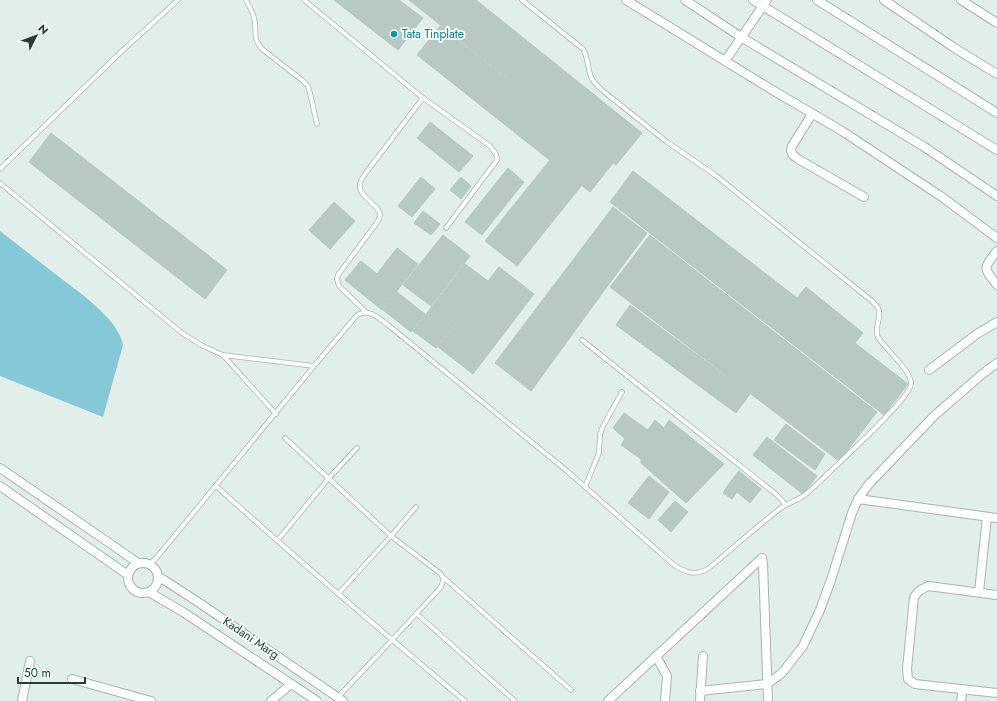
<svg xmlns="http://www.w3.org/2000/svg" width="997" height="701" viewBox="0 0 997 701" font-family="Jost,sans-serif">
<rect width="100%" height="100%" fill="#e2eee9"/>
<path fill="#85c8d8" d="M0 231C18 245 36 259 54 273 75 290 118 317 123 345L103 417 0 376Z"/>
<g fill="#b7c9c2" stroke="#b4c8c1">
<polygon points="334,0 399,0 423,18 398,50"/>
<polygon points="409,0 476,0 642,133 616,165"/>
<polygon points="440,26 613,163 590,192 417,55"/>
<polygon points="430,122 473,156 459,172 417,138"/>
<polygon points="51,133 227,270 205,299 29,162"/>
<polygon points="550,160 582,185 517,266 485,241"/>
<polygon points="508,168 524,182 482,235 465,222"/>
<polygon points="633,171 797,298 806,287 863,333 855,343 908,384 884,415 610,202"/>
<polygon points="421,177 435,189 412,217 398,206"/>
<polygon points="461,177 471,186 461,199 450,190"/>
<polygon points="334,202 355,221 330,249 309,230"/>
<polygon points="613,207 647,233 609,284 531,391 495,363"/>
<polygon points="423,211 440,224 431,235 414,223"/>
<polygon points="443,235 470,256 431,306 403,285"/>
<polygon points="650,235 877,412 839,461 610,287"/>
<polygon points="397,248 418,264 382,310 345,280 361,261 377,274"/>
<polygon points="465,264 488,281 436,348 413,331"/>
<polygon points="499,267 534,294 473,374 438,347"/>
<polygon points="397,292 425,314 411,332 383,310"/>
<polygon points="630,305 750,394 736,413 616,325"/>
<polygon points="624,413 648,430 655,420 664,428 669,420 724,464 686,503 641,463 641,459 621,445 625,439 613,428"/>
<polygon points="786,424 825,454 815,470 774,440"/>
<polygon points="767,437 817,476 803,494 753,455"/>
<polygon points="739,471 761,489 750,503 737,492 732,499 723,493 728,485"/>
<polygon points="649,476 669,492 649,519 628,503"/>
<polygon points="675,501 688,512 671,532 658,520"/>
</g>
<g fill="none" stroke-linecap="round" stroke-linejoin="round">
<defs>
<g id="service">
<path d="M246 0C249 6 253 12 254 18 258 32 251 36 262 49L302 80 308 86 310 93 317 124"/>
<path d="M304 0 423 98 490 146C494 151 497 154 497 160L446 228"/>
<polyline points="0,169 122,51 178,0"/>
<polyline points="0,183 182,333 201,345 223,355 314,366"/>
<path d="M366 312 339 286 337 279 338 275 376 224C378 221 380 218 380 215 380 205 357 196 360 184 361 179 365 174 368 170L423 98"/>
<polyline points="582,340 777,495 786,505"/>
<polyline points="223,355 276,414"/>
<path d="M285 438 391 536 441 574C444 579 443 582 441 587L392 640 338 697"/>
<path d="M216 486C298 560 381 631 465 701"/>
<polyline points="585,487 599,453 600,434 603,426 622,392"/>
<polyline points="277,541 328,479 357,448"/>
<path d="M150 564 158 556 314 366 357 315C369 308 378 318 388 325L567 471 674 565C686 573 696 576 709 568 733 548 756 527 781 508 789 502 800 500 807 493 817 485 826 475 836 466 849 453 910 398 911 384 912 371 885 349 878 337 873 328 883 317 878 308 877 306 874 303 872 301L715 175 667 142 603 91C599 87 595 84 592 79 587 69 589 59 583 49L522 0"/>
<polyline points="443,577 571,690"/>
<polyline points="338,594 391,536 416,507"/>
<polyline points="417,614 515,701"/>
</g>
<g id="minor">
<polyline points="626,0 774,91 842,131 942,197 997,238"/>
<polyline points="685,0 741,37 923,146 997,196"/>
<polyline points="753,0 997,150"/>
<polyline points="817,0 997,113"/>
<polyline points="884,0 953,47 997,74"/>
<polyline points="961,0 997,23"/>
<polyline points="725,61 767,0"/>
<polyline points="812,114 792,146 791,151 793,155 798,159 864,197"/>
<path d="M997 251C983 269 983 267 997 285"/>
<polyline points="929,370 977,334 997,322"/>
<polyline points="0,468 105,540 138,563"/>
<polyline points="0,486 128,575"/>
<polyline points="858,499 997,518"/>
<polyline points="762,558 763,564 768,701"/>
<circle cx="143" cy="578" r="15"/>
<polyline points="158,576 201,604 343,701"/>
<polyline points="149,592 183,612 317,701"/>
<polyline points="979,592 987,517"/>
<polyline points="997,595 928,586 919,591 914,597 907,669 908,679 915,684 997,693"/>
<polyline points="656,656 667,676 665,701"/>
<polyline points="72,679 151,701"/>
<polyline points="700,691 767,684 782,673 803,646 820,610 831,580 852,513 858,499 869,484 934,416 981,375 997,363"/>
<polyline points="22,701 30,661"/>
<polyline points="271,701 291,684"/>
<polyline points="608,701 762,558"/>
<polyline points="700,701 703,656"/>
<polyline points="961,701 963,690"/>
</g>
</defs>
<use href="#service" stroke="#a4b7b1" stroke-width="5.5"/>
<use href="#minor" stroke="#a4b7b1" stroke-width="10"/>
<use href="#service" stroke="#fff" stroke-width="4"/>
<use href="#minor" stroke="#fff" stroke-width="8"/>
</g>
<circle fill="#0f9aa8" stroke="#f3faf7" stroke-width="1.5" cx="394" cy="34" r="4"/>
<g text-anchor="middle" stroke-width="4" stroke-linejoin="round" paint-order="stroke">
<g font-size="12" fill="#0d838f" stroke="#f3faf7" text-anchor="start">
<text x="402" y="38">Tata Tinplate</text>
</g>
<g font-size="12" fill="#204139" stroke="#f3faf7">
<text transform="translate(251 638) rotate(34)" y="4">Kadani Marg</text>
</g>
</g>
<g transform="translate(36 36) rotate(48)" stroke="#f3faf7" stroke-width="3" paint-order="stroke">
<path d="M0-3L7 15L0 10L-7 15Z" fill="#204139"/>
<text y="-6" font-size="11" font-weight="bold" text-anchor="middle" fill="#204139">N</text>
</g>
<path d="M18 677v6h67v-6" fill="none" stroke="#204139" stroke-width="2"/>
<text x="24" y="677" font-size="12" fill="#204139" stroke="#f3faf7" stroke-width="3" paint-order="stroke">50 m</text>
</svg>
